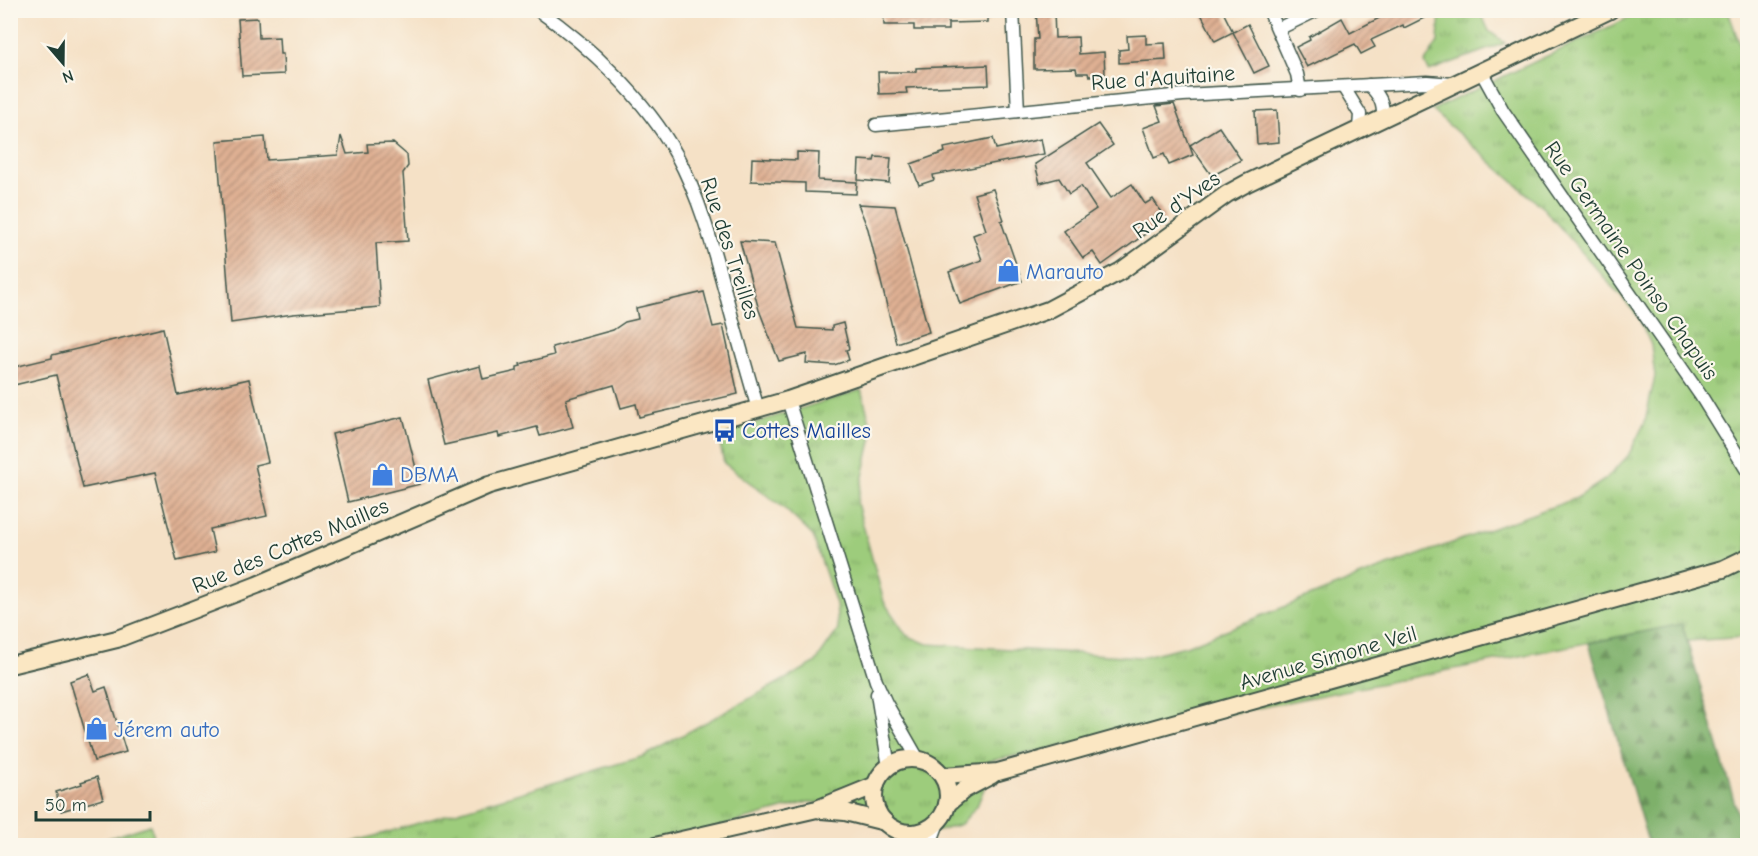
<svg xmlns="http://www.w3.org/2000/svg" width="1758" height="856" viewBox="0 0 1758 856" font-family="'Comic Neue',sans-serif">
<defs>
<pattern id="grass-tufts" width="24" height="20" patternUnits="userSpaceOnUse" patternTransform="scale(1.5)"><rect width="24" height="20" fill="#9dcc7b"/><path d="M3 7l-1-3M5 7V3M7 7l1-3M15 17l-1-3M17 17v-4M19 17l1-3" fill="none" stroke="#7fa766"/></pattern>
<pattern id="forest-firs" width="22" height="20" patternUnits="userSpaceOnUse" patternTransform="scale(1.5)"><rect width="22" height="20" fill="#7eb06b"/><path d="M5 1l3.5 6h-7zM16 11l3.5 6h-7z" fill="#679059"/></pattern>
<pattern id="building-hatch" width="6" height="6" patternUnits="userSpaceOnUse" patternTransform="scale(1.5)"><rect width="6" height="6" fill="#dfb093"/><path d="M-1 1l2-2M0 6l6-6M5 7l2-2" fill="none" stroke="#b49079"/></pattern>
</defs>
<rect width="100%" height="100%" fill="#fbf7ec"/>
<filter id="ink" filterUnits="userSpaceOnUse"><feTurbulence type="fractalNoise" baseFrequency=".0167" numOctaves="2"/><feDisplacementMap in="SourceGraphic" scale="12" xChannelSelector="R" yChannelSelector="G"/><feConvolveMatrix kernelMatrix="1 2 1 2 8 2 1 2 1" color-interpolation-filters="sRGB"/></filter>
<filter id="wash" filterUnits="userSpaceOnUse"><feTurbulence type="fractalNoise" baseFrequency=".008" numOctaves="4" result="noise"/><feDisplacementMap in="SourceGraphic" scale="24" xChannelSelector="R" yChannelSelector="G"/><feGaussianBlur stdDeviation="1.35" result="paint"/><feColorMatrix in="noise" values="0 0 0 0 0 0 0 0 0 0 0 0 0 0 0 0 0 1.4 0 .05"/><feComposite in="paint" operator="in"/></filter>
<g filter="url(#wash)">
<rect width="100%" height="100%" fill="#f5e1c6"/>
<g fill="url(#grass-tufts)" stroke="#5e8458" stroke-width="1.5">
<polygon points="1440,11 1480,11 1489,31 1505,43 1429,71 1425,62 1438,42"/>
<polygon points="1643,11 1728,11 1748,67 1747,637 1687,641 1682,624 989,761 987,781 977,806 961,824 939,831 893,828 859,807 808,802 652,845 341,846 644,756 815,663 838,630 836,604 813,536 785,509 724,463 718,434 861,390 873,432 857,503 884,602 906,635 927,644 1141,657 1186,646 1374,571 1577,498 1606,479 1628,456 1645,422 1655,376 1651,345 1638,316 1544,209 1432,110"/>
</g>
<polygon fill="url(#forest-firs)" stroke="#4e7650" stroke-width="1.5" points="1682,624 1747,845 1649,845 1589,643"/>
<polygon fill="#9dcc7b" stroke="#5e8458" stroke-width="1.5" points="150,825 157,845 88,845"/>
<g id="blocks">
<g fill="url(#building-hatch)">
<polygon points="883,10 988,10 988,22 948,23 948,30 914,30 914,25 884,25"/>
<polygon points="1036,10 1054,10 1055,38 1078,37 1079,54 1104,52 1105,75 1089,76 1088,73 1077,73 1076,68 1034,69 1034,39 1038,39"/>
<polygon points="1199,10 1222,10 1233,32 1215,41"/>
<polygon points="1395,10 1440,10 1404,28 1403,25 1371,40 1375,47 1361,54 1355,44 1307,67 1296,47 1310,40 1309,37 1342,18 1350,33"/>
<polygon points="258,18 259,38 279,37 280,54 283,54 284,74 242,76 238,19"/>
<polygon points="1248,24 1269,66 1254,73 1233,32"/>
<polygon points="1146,35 1146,44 1165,43 1166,60 1119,63 1119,50 1128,49 1127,36"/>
<polygon points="988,65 989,85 906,88 907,93 879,94 878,72 916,72 916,68"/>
<polygon points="1174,104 1193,155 1169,165 1164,154 1154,158 1143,128 1162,121 1156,106"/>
<polygon points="1277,110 1279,142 1257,144 1255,111"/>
<polygon points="1098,124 1113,145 1087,163 1111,198 1132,184 1145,204 1153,199 1166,219 1102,265 1093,252 1083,258 1064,231 1096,209 1081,186 1069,194 1059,178 1040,183 1035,164"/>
<polygon points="1219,127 1241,160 1212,176 1190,145"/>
<polygon points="341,136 347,154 368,152 367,144 393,143 407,155 408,166 403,173 408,241 376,243 380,307 293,314 231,323 217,141 265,137 267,160 338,155"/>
<polygon points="993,138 996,149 1041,139 1044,154 933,175 934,180 919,185 911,164 945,152 944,148"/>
<polygon points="797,152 819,153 818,180 857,182 856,194 805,192 805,183 751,181 752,158 797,160"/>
<polygon points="875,157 891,158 889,183 858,180 859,160 874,161"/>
<polygon points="993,189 1004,220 1001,221 1022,281 960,304 949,272 982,260 973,235 986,230 974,194"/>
<polygon points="858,204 895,206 929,332 896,343 868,229"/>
<polygon points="740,241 775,243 798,328 832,330 832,326 843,323 849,349 846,350 849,360 834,365 806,363 807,354 779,361 759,310"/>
<polygon points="704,292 713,327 723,325 738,394 639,417 636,404 621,408 614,385 566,399 573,427 540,436 537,427 499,437 498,433 444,445 428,380 480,366 483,379 517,371 517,367 521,366 520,364 554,355 552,347 613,330 625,322 638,319 636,308"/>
<polygon points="163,328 178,395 249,379 268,462 255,465 267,516 210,529 215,552 177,561 155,473 83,488 56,375 10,386 10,368 52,358 52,355"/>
<polygon points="403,417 420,484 348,502 332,434"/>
<polygon points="89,674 95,691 106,687 126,752 94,761 70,681"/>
<polygon points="97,777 103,799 61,811 56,792 82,784 81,782"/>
</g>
</g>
</g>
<g filter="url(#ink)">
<use href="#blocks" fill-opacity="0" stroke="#3f564a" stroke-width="1.5"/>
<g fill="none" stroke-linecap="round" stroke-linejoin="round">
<defs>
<g id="street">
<path d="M538 10C589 45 646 100 676 154 700 198 713 247 726 295 736 333 747 371 758 409"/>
<polyline points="1013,10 1018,111"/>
<polyline points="1269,10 1297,74 1300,90"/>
<polyline points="1278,29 1317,10"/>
<polyline points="1482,73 1503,111 1701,396 1748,472"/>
<path d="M1369 85C1379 95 1384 103 1383 118"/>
<polyline points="1344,88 1360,114 1359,129"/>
<polyline points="876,125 1183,95 1427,82 1453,84"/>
<polyline points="788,400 876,681 886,703 918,759"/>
<polyline points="877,694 889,767"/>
<polyline points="911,833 922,840 925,846"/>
<polyline points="933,846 932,839 939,820"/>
</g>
<g id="secondary">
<polyline points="10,665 117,639 257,585 489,485 788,400 1048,310 1121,271 1227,194 1247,183 1610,10"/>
<circle cx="911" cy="796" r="37"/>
<polyline points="943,776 998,772 1723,569 1748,557"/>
<polyline points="947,804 964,790 992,775"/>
<polyline points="821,810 845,812 885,822"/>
<polyline points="655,846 817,809 876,785"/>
</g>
</defs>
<use href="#street" stroke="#3f564a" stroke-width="15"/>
<use href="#secondary" stroke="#3f564a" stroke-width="20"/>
<use href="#street" stroke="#fff" stroke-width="12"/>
<use href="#secondary" stroke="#fbe7c3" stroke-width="16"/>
</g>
</g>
<defs>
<symbol id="shop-bare" viewBox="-9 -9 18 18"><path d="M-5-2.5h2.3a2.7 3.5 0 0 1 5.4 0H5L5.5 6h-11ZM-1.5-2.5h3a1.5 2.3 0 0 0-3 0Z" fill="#3f7fe0" stroke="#fbf7ec" stroke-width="2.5" paint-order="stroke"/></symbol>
<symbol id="bus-bare" viewBox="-9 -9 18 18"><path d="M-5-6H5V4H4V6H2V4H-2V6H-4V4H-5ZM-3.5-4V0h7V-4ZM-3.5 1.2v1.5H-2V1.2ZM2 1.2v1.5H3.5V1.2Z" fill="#1a4fb4" stroke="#fbf7ec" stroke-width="2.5" paint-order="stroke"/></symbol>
</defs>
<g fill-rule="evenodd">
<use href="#shop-bare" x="992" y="254" width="33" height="33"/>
<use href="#bus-bare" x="708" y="414" width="33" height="33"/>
<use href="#shop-bare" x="366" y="458" width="33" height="33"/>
<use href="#shop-bare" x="80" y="712" width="33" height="33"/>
</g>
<g text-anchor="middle" stroke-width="4.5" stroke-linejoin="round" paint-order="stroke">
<g font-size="22" fill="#1f3d34" stroke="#fbf7ec">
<text transform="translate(1163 77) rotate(-4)" y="8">Rue d'Aquitaine</text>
<text transform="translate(1176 204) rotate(-35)" y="8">Rue d'Yves</text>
<text transform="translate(731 248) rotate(72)" y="8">Rue des Treilles</text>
<text transform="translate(1632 260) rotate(55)" y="8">Rue Germaine Poinso Chapuis</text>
<text transform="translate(290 545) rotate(-23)" y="8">Rue des Cottes Mailles</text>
<text transform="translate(1328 657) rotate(-16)" y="8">Avenue Simone Veil</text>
</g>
<g font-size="22" fill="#366cbe" stroke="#fbf7ec" text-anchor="start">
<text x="1026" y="279">Marauto</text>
<text x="400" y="482">DBMA</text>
<text x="114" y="737">Jérem auto</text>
</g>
<g font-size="22" fill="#164399" stroke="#fbf7ec" text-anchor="start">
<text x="742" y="438">Cottes Mailles</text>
</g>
</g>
<rect width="1758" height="856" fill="none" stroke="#fbf7ec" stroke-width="36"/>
<g transform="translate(63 63) rotate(160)" stroke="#fbf7ec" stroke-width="4.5" paint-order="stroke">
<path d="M0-4.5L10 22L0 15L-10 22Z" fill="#1f3d34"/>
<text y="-9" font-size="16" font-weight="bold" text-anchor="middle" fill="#1f3d34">N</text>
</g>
<path d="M36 811v9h114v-9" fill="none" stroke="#1f3d34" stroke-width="3"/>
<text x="45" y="811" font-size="18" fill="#1f3d34" stroke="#fbf7ec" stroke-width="4.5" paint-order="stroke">50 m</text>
</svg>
